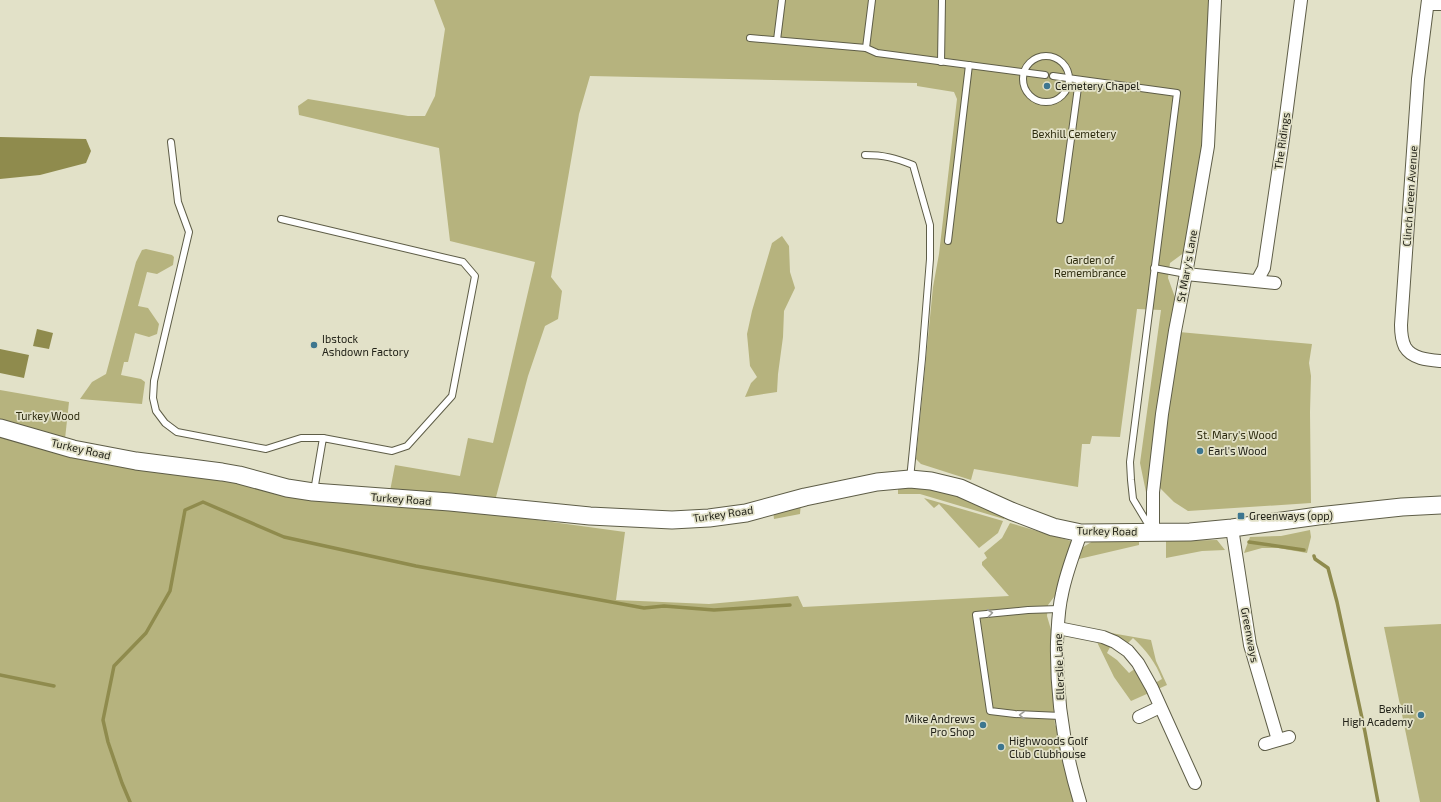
<svg xmlns="http://www.w3.org/2000/svg" width="1441" height="802" viewBox="0 0 1441 802" font-family="'Exo 2',sans-serif">
<rect width="100%" height="100%" fill="#e2e1c8"/>
<g fill="#b6b37e">
<polygon points="434,0 1210,0 1202,148 1185,252 1170,263 1168,278 1176,300 1149,489 1147,497 1140,463 1161,310 1137,309 1120,437 1092,436 1090,444 1082,444 1078,487 974,469 971,480 921,464 916,459 933,287 939,254 957,99 954,92 917,86 917,83 590,76 579,114 551,277 562,291 558,319 545,326 528,376 496,497 475,498 390,491 395,465 460,476 468,438 493,443 535,262 450,241 439,148 299,115 298,106 308,99 408,116 425,116 435,96 445,29"/>
<polygon points="782,236 789,246 790,272 795,288 784,311 783,337 778,374 777,392 745,397 751,383 757,377 750,366 747,334 752,311 772,243"/>
<polygon points="146,249 172,255 174,257 173,265 157,274 147,272 138,306 148,308 159,324 157,334 149,337 135,333 128,362 124,362 121,375 141,379 145,382 142,404 80,399 92,382 106,374 136,262 142,250"/>
<polygon points="1179,332 1312,344 1309,363 1311,376 1310,412 1311,503 1188,511 1174,502 1159,487 1167,415"/>
<polygon points="0,390 69,402 65,439 0,422"/>
<polygon points="0,435 54,451 81,460 102,461 625,532 616,600 709,604 798,596 803,607 1009,596 982,565 982,562 987,558 984,553 1002,538 1010,523 1071,541 1071,546 1057,593 1048,605 1047,616 1054,640 1053,702 1055,725 1058,728 1075,802 0,802"/>
<polygon points="898,485 959,493 1005,516 1004,519 920,494 898,494"/>
<polygon points="924,498 1003,521 998,533 979,548 939,504 934,508"/>
<polygon points="801,503 800,514 774,519 773,510"/>
<polygon points="1310,530 1311,537 1307,553 1278,548 1262,548 1244,553 1250,537 1281,536"/>
<polygon points="1128,538 1139,541 1139,545 1079,559 1076,563 1080,549 1093,541"/>
<polygon points="1217,540 1225,550 1202,551 1166,558 1166,541"/>
<polygon points="1441,624 1441,802 1420,802 1384,627"/>
<path d="M1111 633 1151 640 1156 661 1167 685 1158 689 1155 683 1162 679C1156 663 1146 650 1133 638L1127 644Z"/>
<polygon points="1096,640 1111,645 1107,653 1117,660 1129,673 1136,668 1149,693 1131,701 1114,677"/>
</g>
<g fill="#8f8b4d">
<polygon points="0,137 86,139 91,151 86,163 40,175 0,179"/>
<polygon points="37,329 53,333 49,349 33,346"/>
<polygon points="0,349 29,355 24,378 0,373"/>
</g>
<g fill="none" stroke-linecap="round" stroke-linejoin="round">
<g stroke="#8f8b4d" stroke-width="3.5">
<polyline points="1249,542 1304,550"/>
<polyline points="1314,556 1315,559 1328,568 1337,602 1365,732 1378,802"/>
<polyline points="0,675 54,686"/>
<polyline points="130,802 122,783 108,742 103,720 114,666 146,633 170,591 185,510 203,502 284,537 416,566 644,608 664,606 714,610 790,605"/>
</g>
<defs>
<g id="lane">
<polyline points="872,0 866,48 877,53 1045,75"/>
<polyline points="750,38 866,48"/>
<polyline points="777,40 782,0"/>
<circle cx="1046" cy="79" r="23"/>
<polyline points="941,62 942,0"/>
<polyline points="1053,76 1177,93 1130,462 1131,480 1133,499 1151,529"/>
<polyline points="171,142 178,202 189,232 154,381 153,398 156,411 165,423 177,432 266,449 301,438 323,438"/>
<path d="M865 155C884 155 895 158 913 165L930 225V259L922 359 910 479"/>
<polyline points="281,219 463,262 475,276 452,396 407,446 392,451 323,438 314,491"/>
<polyline points="1060,220 1079,80"/>
<polyline points="948,241 969,65"/>
<polyline points="1154,268 1186,274"/>
<polyline points="1059,609 1028,610 976,615 990,711 1015,714 1061,716"/>
</g>
<g id="street">
<path d="M1428 0 1418 79 1401 325C1401 332 1402 341 1405 347 1412 359 1429 360 1441 361"/>
<polyline points="1428,4 1441,4"/>
<polyline points="1186,274 1275,283"/>
<polyline points="1257,281 1264,268 1283,139 1301,0"/>
<polyline points="1232,528 1250,645 1278,740"/>
<polyline points="1153,532 1153,492 1162,414 1175,331 1186,274 1208,146 1215,0"/>
<polyline points="1058,628 1103,637 1115,642 1128,651 1138,663 1152,688 1195,783"/>
<polyline points="1139,717 1160,707"/>
<polyline points="1265,744 1289,737"/>
<path d="M1080 802C1064 750 1056 697 1057 642 1058 626 1058 610 1062 594 1066 573 1074 553 1081 533"/>
</g>
<polyline id="secondary" points="0,428 73,449 136,461 222,472 239,475 287,488 313,492 450,502 590,516 672,520 709,518 746,513 805,497 877,482 910,479 931,481 960,488 1011,511 1053,527 1081,533 1190,532 1232,528 1318,516 1402,507 1441,505"/>
</defs>
<use href="#lane" stroke="#5e5d47" stroke-width="8"/>
<use href="#street" stroke="#5e5d47" stroke-width="14"/>
<use href="#secondary" stroke="#5e5d47" stroke-width="19"/>
<use href="#lane" stroke="#fff" stroke-width="6"/>
<use href="#street" stroke="#fff" stroke-width="12"/>
<use href="#secondary" stroke="#fff" stroke-width="17"/>
</g>
<defs><path id="oneway-chevron" d="M-2-3.5L2.5 0L-2 3.5" fill="none" stroke-width="1.6" stroke-linecap="round" stroke-linejoin="round"/></defs>
<g stroke="#9c9c97">
<use href="#oneway-chevron" transform="translate(990 613) rotate(-7)"/>
<use href="#oneway-chevron" transform="translate(1022 715) rotate(-178)"/>
</g>
<g fill="#3d768f" stroke="#e2e1c8" stroke-width="1.5">
<circle cx="1047" cy="86" r="4"/>
<circle cx="314" cy="345" r="4"/>
<circle cx="1200" cy="451" r="4"/>
<rect x="1237" y="512" width="8" height="8" rx="2"/>
<circle cx="1421" cy="715" r="4"/>
<circle cx="983" cy="725" r="4"/>
<circle cx="1001" cy="747" r="4"/>
</g>
<g text-anchor="middle" stroke-width="3.5" stroke-linejoin="round" paint-order="stroke">
<g font-size="11" fill="#222218" stroke="#e2e1c8" text-anchor="start">
<text x="1055" y="90">Cemetery Chapel</text>
<text x="322" y="343">Ibstock<tspan x="322" dy="13">Ashdown Factory</tspan></text>
<text x="1208" y="455">Earl's Wood</text>
<text x="1249" y="520">Greenways (opp)</text>
<text x="1413" y="713" text-anchor="end">Bexhill<tspan x="1413" dy="13">High Academy</tspan></text>
<text x="975" y="723" text-anchor="end">Mike Andrews<tspan x="975" dy="13">Pro Shop</tspan></text>
<text x="1009" y="745">Highwoods Golf<tspan x="1009" dy="13">Club Clubhouse</tspan></text>
</g>
<g font-size="11" fill="#2d2b0e" stroke="#e2e1c8">
<text x="1074" y="138">Bexhill Cemetery</text>
<text x="1090" y="264">Garden of<tspan x="1090" dy="13">Remembrance</tspan></text>
<text x="48" y="420">Turkey Wood</text>
<text x="1237" y="439">St. Mary's Wood</text>
</g>
<g font-size="11" fill="#222218" stroke="#e2e1c8">
<text transform="translate(1282 141) rotate(-82)" y="4">The Ridings</text>
<text transform="translate(1410 196) rotate(-86)" y="4">Clinch Green Avenue</text>
<text transform="translate(1187 266) rotate(-80)" y="4">St Mary's Lane</text>
<text transform="translate(81 449) rotate(13)" y="4">Turkey Road</text>
<text transform="translate(401 499) rotate(4)" y="4">Turkey Road</text>
<text transform="translate(723 514) rotate(-8)" y="4">Turkey Road</text>
<text transform="translate(1107 531) rotate(1)" y="4">Turkey Road</text>
<text transform="translate(1250 635) rotate(79)" y="4">Greenways</text>
<text transform="translate(1059 667) rotate(-92)" y="4">Ellerslie Lane</text>
</g>
</g>
</svg>
